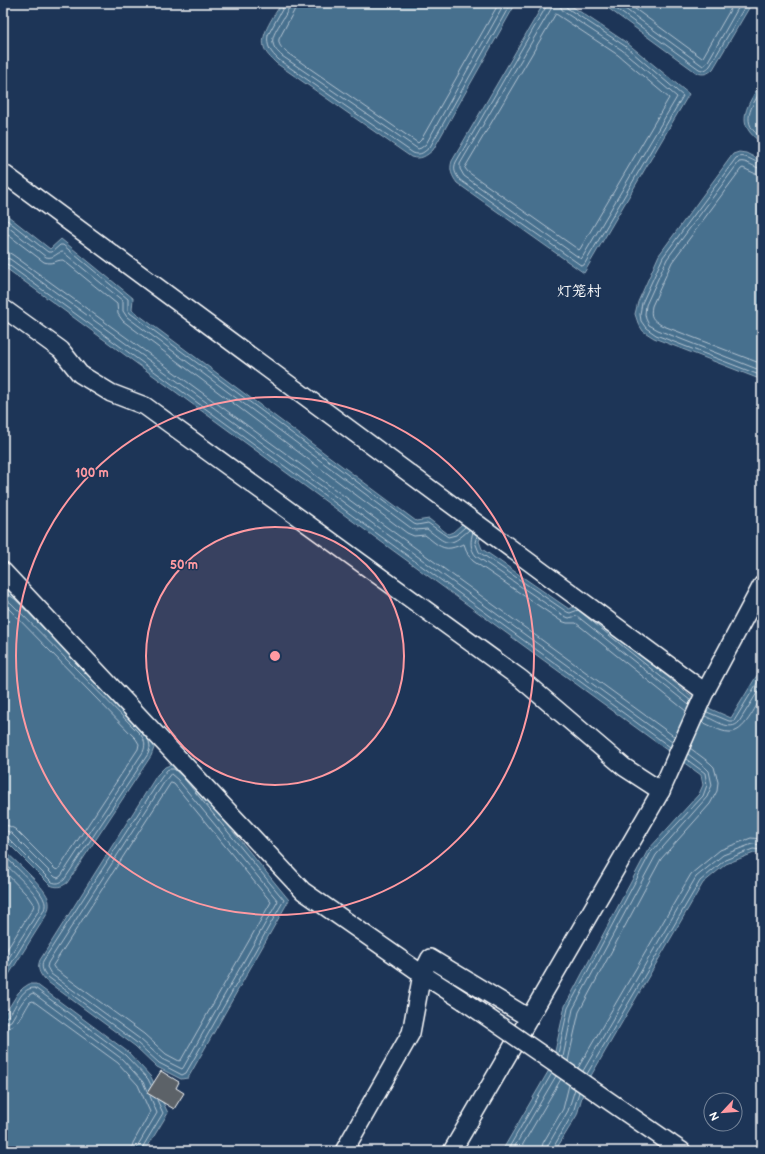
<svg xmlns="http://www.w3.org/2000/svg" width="765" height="1154" viewBox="0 0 765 1154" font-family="'Balsamiq Sans','LXGW WenKai TC',sans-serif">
<rect width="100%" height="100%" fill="#1d3557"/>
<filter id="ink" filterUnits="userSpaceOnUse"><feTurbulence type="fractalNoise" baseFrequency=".025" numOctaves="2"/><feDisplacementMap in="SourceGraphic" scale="8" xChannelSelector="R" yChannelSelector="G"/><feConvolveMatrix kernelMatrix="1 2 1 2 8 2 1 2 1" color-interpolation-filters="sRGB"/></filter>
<g filter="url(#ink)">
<!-- water -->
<g fill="#476f8e" stroke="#91a9bb">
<path d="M282,3h234l-83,147c-7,6 -12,10 -22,7l-135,-94c-5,-5 -10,-9 -12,-16 -4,-13 11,-33 18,-44z"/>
<path d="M544,3h23l60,40 62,51 -105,179 -127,-90c-5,-7 -8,-13 -5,-22z"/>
<path d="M601,3h151l-39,66c-5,5 -9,6 -16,4z"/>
<path d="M762,81v62c-30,-20 -14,-38 0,-62z"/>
<polygon points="739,152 746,153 762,161 762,380 654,338 643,331 638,323 635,314 638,302 659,255 733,154"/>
<polygon points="3,212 50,249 61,239 133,298 132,310 416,521 429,519 448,534 453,532 470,517 484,531 479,541 482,549 569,609 578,605 704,706 731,718 762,667 762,854 754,853 726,864 703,883 585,1086 577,1115 555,1151 502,1151 552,1065 565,1006 648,850 699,794 703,785 701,775 3,266"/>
<path d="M4,589l6,2 143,148 1,9 -3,8 -84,127c-6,4 -10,5 -17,2l-47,-47v-248z"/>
<path d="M170,765l6,1 9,7 104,127 -101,178 -7,1 -24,-12 -22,-21 -90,-66c-6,-7 -8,-12 -5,-20l117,-185 8,-8z"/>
<path d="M3,849c11,11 40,36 45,49 2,6 1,10 -1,16l-44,70z"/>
<polygon points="29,984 36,984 128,1052 151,1077 168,1113 145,1151 3,1151 3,1017 18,993 23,988"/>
</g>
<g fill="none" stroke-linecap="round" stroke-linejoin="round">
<!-- shore -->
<g stroke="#b5c5d2" stroke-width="1">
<path d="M285,3l-1,3 -16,29c-2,11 3,18 11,25l134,93c8,3 11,-1 17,-6l81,-144"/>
<path d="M290,3c-1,12 -20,30 -17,40 1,6 5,9 9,13l136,93 3,-1 5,-4 79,-141"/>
<path d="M296,3l-2,8 -15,28c-1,6 3,9 7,13l132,91 3,-3 78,-137"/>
<path d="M547,3l-1,4 -90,155c-3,7 -1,12 4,18l122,86 2,-1 99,-169 -58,-50 -58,-38 -2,-5"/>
<polyline points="552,3 551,9 460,164 460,169 464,176 581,259 582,258 677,97 622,50 564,12 561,8 560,3"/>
<path d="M608,3l91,66c5,2 7,1 11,-3l37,-63"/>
<polyline points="617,3 703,66 707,63 741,3"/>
<polyline points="627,3 702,58 703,57 734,3"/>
<polygon points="556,14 618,55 669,98 580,249 579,250 468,172 465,168"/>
<path d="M762,89c-11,18 -23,34 0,49"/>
<path d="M762,164c-9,-2 -17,-11 -26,-6l-73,99 -21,46 -2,11 1,7 5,7 10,7 106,41"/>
<path d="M762,169c-8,-1 -15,-9 -23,-7l-72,97 -21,46 -1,9 1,5 3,6 9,5 104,41"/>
<path d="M762,175l-6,-1 -13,-6 -2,1 -69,93 -20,44c-2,11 0,13 9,19l101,39"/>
<polyline points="3,217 48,252 52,252 60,245 63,245 128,299 128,310 130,313 414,524 417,525 428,523 448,537 456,535 465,527"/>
<path d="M3,223l43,34c9,2 10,-5 17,-5l60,49v10l4,6 284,211 5,2 11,-1c20,15 21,20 42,1"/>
<path d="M3,231l41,31c9,3 11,-2 19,-2l54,44 1,10 5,7 284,212 7,3 11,-1c8,6 16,15 26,13 5,-1 9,-3 13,-4l4,11 5,6 88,60 6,2h9l110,88"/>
<polyline points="3,252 8,252 13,255 675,737"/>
<polyline points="3,258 10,259 672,742"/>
<polyline points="3,263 7,264 670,747"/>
<path d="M473,532c-3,9 -3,17 3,24l88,60 5,2 8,-2 112,89"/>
<polyline points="477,536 475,542 479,552 567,612 570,613 578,610 691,701"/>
<polyline points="3,593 9,595 15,599 51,636"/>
<path d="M3,598l8,5 130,132c4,6 5,10 2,17l-82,124 -3,2 -3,-1 -44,-44 -4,-2h-4"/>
<polyline points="3,605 8,608 136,739 139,744 138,749 58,870 55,869 15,829 9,826 3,825"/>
<polyline points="707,712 729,721 734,721 762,675"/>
<path d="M705,716c10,4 25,16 34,6l23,-37"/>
<path d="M702,722c8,3 18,10 27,10 15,2 26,-25 33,-36"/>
<path d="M170,769h4l8,7 102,124 -98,173 -4,2 -23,-12 -22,-20 -89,-66c-5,-5 -7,-9 -5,-16l118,-183 6,-8z"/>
<polygon points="171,774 178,780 278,901 183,1068 182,1069 162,1059 140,1039 51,974 47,967 48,963 165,781"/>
<polygon points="171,783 174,784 271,902 181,1060 179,1061 166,1054 144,1034 55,969 53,966"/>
<path d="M3,836l4,1 45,45c5,2 8,1 12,-2l84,-126 2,-6 -1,-7"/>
<path d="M3,855c10,9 37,33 41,45 2,4 1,8 -1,12l-40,65"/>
<path d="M3,862c8,8 33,30 36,39 2,4 1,6 0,9l-36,57"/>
<polyline points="3,870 27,895 34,905 33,908 3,956"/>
<path d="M3,1018c13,-1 14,-31 32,-30l90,67 23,24 3,6"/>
<path d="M3,1023h4l4,-2c6,-9 12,-25 22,-28l89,66 21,23 4,9"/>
<path d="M3,1029c14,0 20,-16 27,-27l3,-1 85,62 20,22 12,27 -17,31 -2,8"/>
<polyline points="558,1054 568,1008 651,852 703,796 707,785 705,773 686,759"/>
<polyline points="563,1057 573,1009 656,855 707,797 712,785 709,771 706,768 688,754"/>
<polyline points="568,1061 579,1012 661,859 710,804 717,791 718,782 714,767 710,763 690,748"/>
<polyline points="578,1068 691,874 720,850 751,838 762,839"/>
<polyline points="583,1071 696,877 723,855 752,844 762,845"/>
<polyline points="587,1074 700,881 725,860 753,849 762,850"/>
<polyline points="137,1151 138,1145 157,1113 150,1096"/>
<polyline points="142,1151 142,1148 163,1113 157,1100"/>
<polyline points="507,1151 552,1073"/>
<polyline points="512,1151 556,1076"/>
<polyline points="519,1151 561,1079"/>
<polyline points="541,1151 543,1143 563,1109 569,1085"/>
<polyline points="547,1151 548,1145 568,1111 575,1089"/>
<polyline points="552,1151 553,1148 573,1113 579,1092"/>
</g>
</g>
<!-- building -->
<polygon fill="#5b6267" stroke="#fff" points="161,1071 179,1082 176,1088 184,1093 174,1109 147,1093"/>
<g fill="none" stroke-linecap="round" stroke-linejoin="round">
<defs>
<g id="street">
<polyline points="3,173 705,692"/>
<polyline points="3,308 61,350 80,374 111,393 145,406 521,679 624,767 661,791"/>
<polyline points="3,571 303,891 422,974 464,1001"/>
<polyline points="670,1143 682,1151"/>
<polyline points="344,1151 411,1033 422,974 430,958 529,1018"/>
<polyline points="452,1151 661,791 705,692 762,585"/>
</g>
</defs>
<!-- street casing -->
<use href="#street" stroke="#fff" stroke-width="20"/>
<!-- street -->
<use href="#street" stroke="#1d3557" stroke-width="17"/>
<defs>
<polyline id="street-bridge" points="464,1001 670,1143"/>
</defs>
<!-- street-bridge casing -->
<use href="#street-bridge" stroke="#fff" stroke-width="20" stroke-linecap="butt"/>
<!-- street-bridge -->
<use href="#street-bridge" stroke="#1d3557" stroke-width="17"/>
</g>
</g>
<!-- distance rings -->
<circle cx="275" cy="656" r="129" fill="#ff9aa2" fill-opacity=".12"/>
<g fill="none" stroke="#ff9aa2" stroke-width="2">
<circle cx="275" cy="656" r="129"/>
<circle cx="275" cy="656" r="259"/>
</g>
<g text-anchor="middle" stroke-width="3" stroke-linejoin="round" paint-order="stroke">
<!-- quarter labels -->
<g font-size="15" fill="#fff" stroke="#1d3557">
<text x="579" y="296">灯笼村</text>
</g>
</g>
<circle cx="275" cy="656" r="6" fill="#ff9aa2" stroke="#1d3557" stroke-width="2"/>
<g font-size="12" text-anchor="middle" font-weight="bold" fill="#ff9aa2" stroke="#1d3557" stroke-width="3" stroke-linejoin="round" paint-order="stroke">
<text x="92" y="477">100 m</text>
<text x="184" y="569">50 m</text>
</g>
<!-- margin -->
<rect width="765" height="1154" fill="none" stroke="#1d3557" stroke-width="16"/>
<rect x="8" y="8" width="749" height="1138" fill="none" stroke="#fff" stroke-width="1.5" filter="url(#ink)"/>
<!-- north arrow -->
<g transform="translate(723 1112) rotate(244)"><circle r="19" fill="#1d3557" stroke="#77869a"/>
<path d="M0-3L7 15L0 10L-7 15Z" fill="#ff9aa2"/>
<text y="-6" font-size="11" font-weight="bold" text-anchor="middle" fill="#ffffff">N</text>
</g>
</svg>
